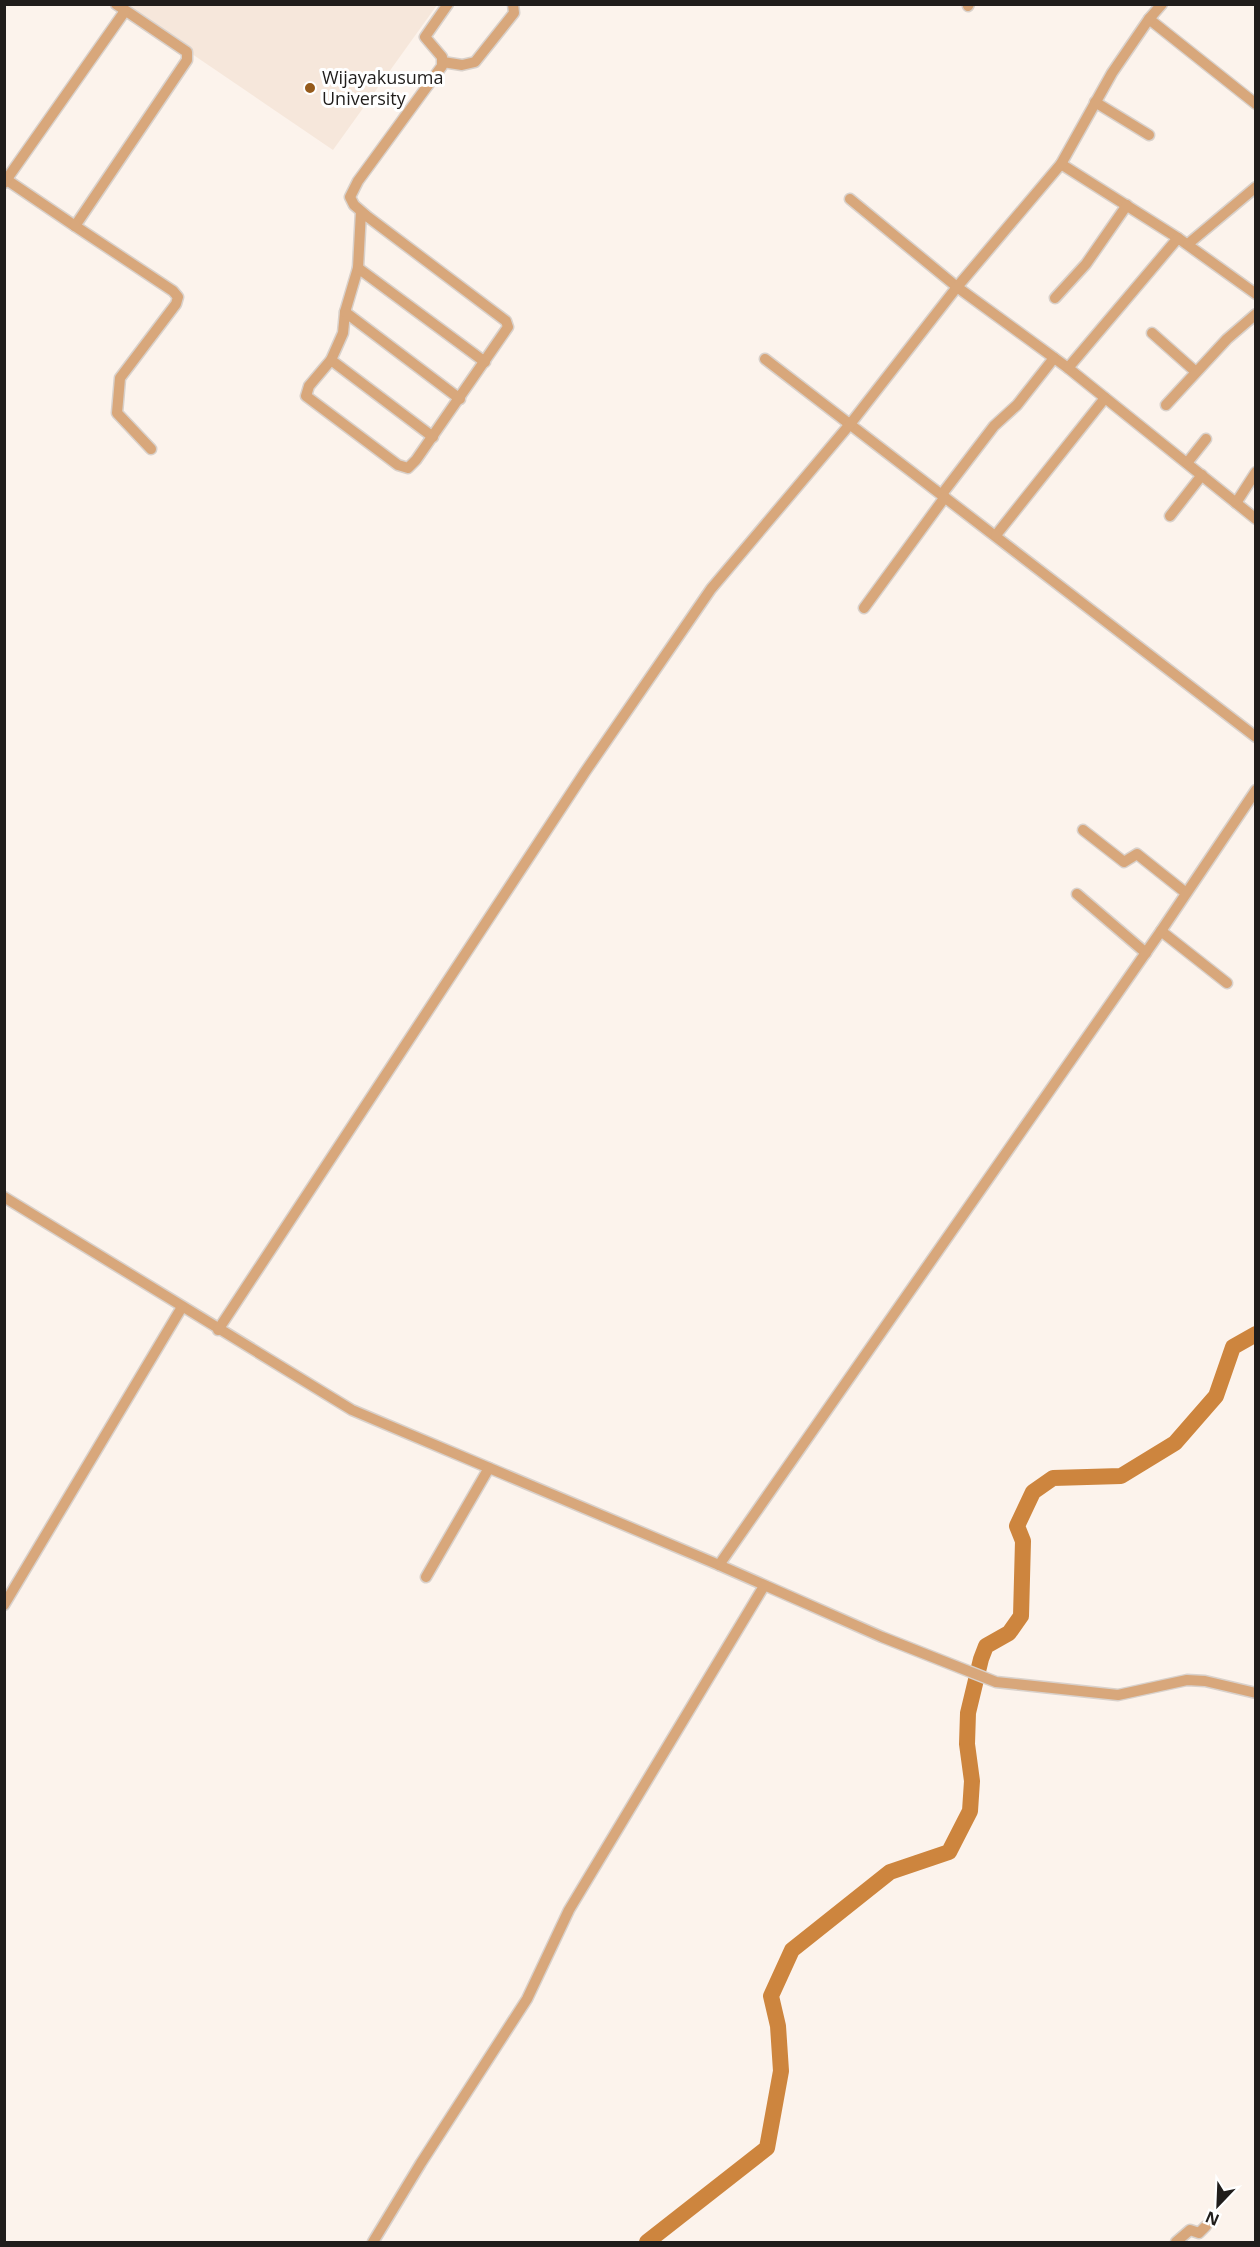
<svg xmlns="http://www.w3.org/2000/svg" width="1260" height="2247" viewBox="0 0 1260 2247" font-family="'Open Sans',sans-serif">
<rect width="100%" height="100%" fill="#fcf3ec"/>
<!-- built -->
<polygon fill="#f6e7db" points="120,5 437,5 333,150"/>
<g fill="none" stroke-linecap="round" stroke-linejoin="round">
<!-- river -->
<polyline stroke="#cd853e" stroke-width="16" points="647,2242 767,2148 781,2071 778,2026 771,1996 792,1950 890,1872 949,1852 970,1811 972,1781 967,1744 968,1713 981,1659 986,1646 1009,1633 1021,1616 1023,1541 1017,1526 1033,1492 1053,1478 1121,1476 1175,1443 1216,1396 1233,1347 1256,1334"/>
<defs>
<g id="street">
<polyline points="968,6 969,4"/>
<polyline points="1149,19 1256,104"/>
<polyline points="443,62 462,65 475,62 514,13 513,4"/>
<polyline points="1095,102 1149,135"/>
<polyline points="1061,164 1178,238 1256,294"/>
<polyline points="7,180 75,226 187,60 187,52 116,4"/>
<polyline points="4,183 125,11"/>
<polyline points="850,199 957,287 1068,368 1256,519"/>
<polyline points="361,211 358,268 345,312 343,333 331,360 309,386 306,396 398,465 408,468 416,460 508,327 506,321 368,217 354,205 350,197 358,181 442,66 442,57 425,37 448,4"/>
<polyline points="75,226 173,291 178,297 176,304 120,378 117,413 151,449"/>
<polyline points="1188,244 1256,187"/>
<polyline points="358,268 485,362"/>
<polyline points="1055,298 1086,264 1127,205"/>
<polyline points="345,312 460,399"/>
<polyline points="1152,333 1196,372"/>
<polyline points="765,359 1256,737"/>
<polyline points="331,360 433,437"/>
<polyline points="1068,368 1178,238"/>
<polyline points="1166,405 1227,339 1256,314"/>
<polyline points="1187,463 1206,439"/>
<polyline points="942,494 994,426 1017,405 1054,358"/>
<polyline points="1236,503 1256,472"/>
<polyline points="1170,516 1202,475"/>
<polyline points="996,535 1105,398"/>
<polyline points="864,608 945,497"/>
<polyline points="1083,830 1124,862 1137,854 1186,893"/>
<polyline points="1077,894 1146,953"/>
<polyline points="1161,931 1227,983"/>
<polyline points="4,1197 352,1410 719,1565 1161,931 1256,790"/>
<polyline points="218,1330 585,772 711,589 851,423 957,287 1061,164 1112,73 1149,19 1162,4"/>
<polyline points="719,1565 882,1637 996,1682 1118,1695 1187,1680 1205,1681 1256,1693"/>
<polyline points="426,1577 489,1468"/>
<polyline points="4,1605 182,1307"/>
<polyline points="373,2242 421,2163 527,1999 569,1910 764,1586"/>
<polyline points="1176,2242 1190,2230 1199,2233 1206,2226"/>
</g>
</defs>
<!-- street casing -->
<use href="#street" stroke="#d9d1cb" stroke-width="13"/>
<!-- street -->
<use href="#street" stroke="#d8a77b" stroke-width="10"/>
</g>
<!-- markers -->
<circle fill="#955a1a" stroke="#fff" stroke-width="2" cx="310" cy="88" r="6"/>
<g text-anchor="middle" stroke-width="6" stroke-linejoin="round" paint-order="stroke">
<!-- poi labels -->
<g font-size="18" fill="#201d1b" stroke="#fff" text-anchor="start">
<text x="322" y="84">Wijayakusuma<tspan x="322" dy="21">University</tspan></text>
</g>
</g>
<!-- border -->
<rect width="1260" height="2247" fill="none" stroke="#201d1b" stroke-width="12"/>
<!-- north arrow -->
<g transform="translate(1218 2205) rotate(203)" stroke="#ffffff" stroke-width="4.5" paint-order="stroke">
<path d="M0-4.5L10 22L0 15L-10 22Z" fill="#201d1b"/>
<text y="-9" font-size="16" font-weight="bold" text-anchor="middle" fill="#201d1b">N</text>
</g>
</svg>
